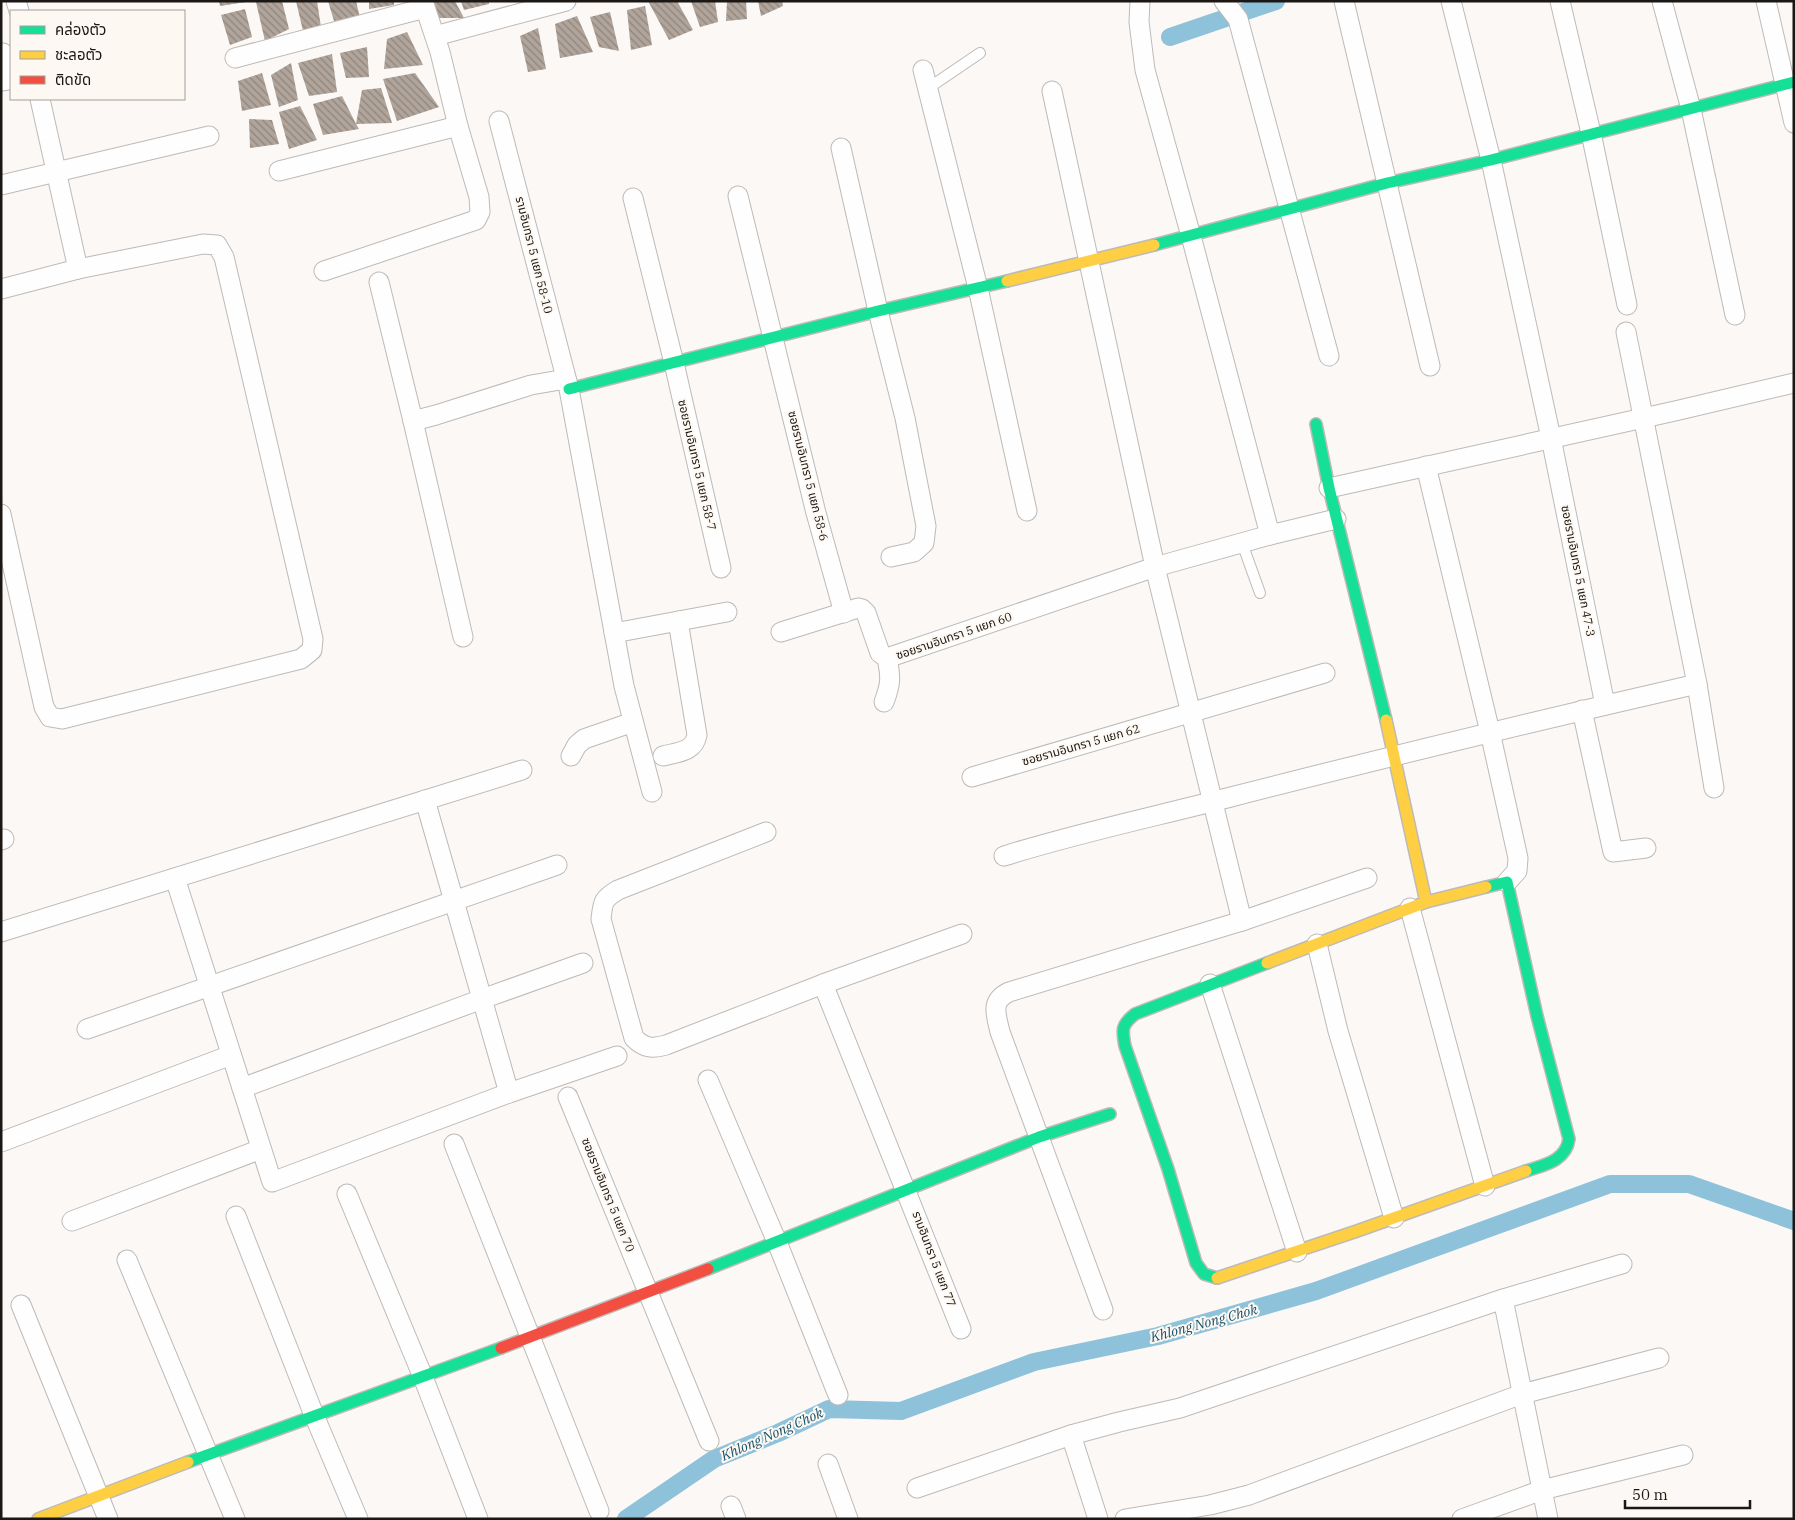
<svg xmlns="http://www.w3.org/2000/svg" width="1795" height="1520" viewBox="0 0 1795 1520" font-family="'IBM Plex Serif','Noto Sans Thai',serif">
<defs>
<pattern id="building-back-hatch" width="6" height="6" patternUnits="userSpaceOnUse" patternTransform="scale(1.25)"><rect width="6" height="6" fill="#b0a49b"/><path d="M-1 5l2 2M0 0l6 6M5-1l2 2" fill="none" stroke="#8e857d"/></pattern>
</defs>
<rect width="100%" height="100%" fill="#fbf8f5"/>
<g fill="none" stroke-linecap="round" stroke-linejoin="round">
<!-- canal -->
<g stroke="#8ec2da" stroke-width="18">
<polyline points="1170,37 1276,1"/>
<polyline points="626,1519 714,1459 778,1433 829,1409 901,1411 1034,1362 1158,1336 1316,1291 1610,1184 1689,1184 1794,1221"/>
</g>
</g>
<!-- building -->
<g fill="url(#building-back-hatch)">
<polygon points="219,1 246,1 246,2 220,6"/>
<polygon points="282,1 289,29 265,41 256,2"/>
<polygon points="296,1 317,1 321,27 303,31"/>
<polygon points="328,1 356,1 360,18 334,21"/>
<polygon points="369,1 394,1 394,5 369,9"/>
<polygon points="429,1 455,1 464,18 432,18"/>
<polygon points="461,1 489,1 489,4 464,10"/>
<polygon points="648,1 677,1 693,30 669,40"/>
<polygon points="691,1 715,1 718,22 700,27"/>
<polygon points="727,1 746,1 747,19 726,21"/>
<polygon points="758,1 782,1 783,6 761,16"/>
<polygon points="645,6 652,45 631,50 627,10"/>
<polygon points="245,9 252,37 230,45 221,15"/>
<polygon points="610,12 619,51 599,47 590,17"/>
<polygon points="577,16 593,52 560,58 555,24"/>
<polygon points="538,28 546,69 528,72 520,36"/>
<polygon points="407,32 423,65 384,69 387,39"/>
<polygon points="367,47 369,77 346,78 340,53"/>
<polygon points="332,54 337,92 309,96 298,63"/>
<polygon points="291,63 298,100 279,107 271,75"/>
<polygon points="262,73 271,105 242,111 238,81"/>
<polygon points="415,73 439,107 397,121 383,79"/>
<polygon points="381,88 392,123 356,124 359,129 323,135 313,104 342,96 356,124 362,90"/>
<polygon points="300,106 317,140 289,149 279,112"/>
<polygon points="249,119 272,120 279,144 250,148"/>
</g>
<g fill="none" stroke-linecap="round" stroke-linejoin="round">
<defs>
<g id="lane">
<polyline points="927,89 980,53"/>
<polyline points="1242,543 1260,593"/>
</g>
<g id="street">
<polyline points="16,1 19,11"/>
<polyline points="1140,1 1139,22 1145,70 1191,236 1270,535"/>
<polyline points="1224,1 1238,19 1329,356"/>
<polyline points="1344,1 1430,366"/>
<polyline points="1451,1 1491,160 1551,438 1605,705"/>
<polyline points="1560,1 1591,133 1627,305"/>
<polyline points="1662,1 1691,109 1735,315"/>
<polyline points="1766,1 1794,123"/>
<polyline points="435,36 566,1"/>
<polyline points="1,53 3,53 8,80 1,81"/>
<polyline points="235,58 425,8"/>
<polyline points="923,70 978,288 1027,511"/>
<polyline points="1052,91 1155,567 1242,921"/>
<polyline points="40,99 78,269"/>
<polyline points="499,121 569,389 624,686 652,792"/>
<polyline points="841,148 878,311 905,418 926,526 924,543 914,552 891,557"/>
<polyline points="279,171 458,126"/>
<polyline points="1,185 209,136"/>
<polyline points="738,196 816,513 844,613"/>
<polyline points="633,198 674,363 721,568"/>
<polyline points="324,271 476,220 480,212 479,197 458,126 440,52 423,1"/>
<polyline points="379,282 413,421 463,637"/>
<polyline points="1,289 78,269 203,244 217,245 224,257 313,639 312,650 301,659 62,719 50,717 44,707 1,514"/>
<polyline points="1626,332 1697,684 1714,788"/>
<polyline points="413,421 436,415 531,385 566,379"/>
<polyline points="1426,466 1490,732 1518,858 1517,871 1507,882"/>
<polyline points="1329,488 1675,411 1794,383"/>
<polyline points="781,632 858,608 862,609 866,613 880,653 887,658 1155,567 1270,535 1336,519"/>
<polyline points="614,633 727,612"/>
<path d="M884,702c7,-18 7,-25 3,-44"/>
<polyline points="1582,710 1613,852 1646,848"/>
<polyline points="571,756 577,745 584,739 633,722"/>
<path d="M663,756c15,-4 31,-4 34,-21l-19,-114"/>
<polyline points="972,777 1325,673"/>
<polyline points="425,800 509,1093"/>
<path d="M766,832l-148,58c-15,9 -15,11 -17,29l33,119c10,10 18,11 32,7l157,-61 139,-50"/>
<polyline points="1,840 4,839"/>
<path d="M1004,856c73,-23 149,-39 223,-58 156,-40 313,-78 470,-114"/>
<polyline points="175,878 272,1182 509,1093 617,1056"/>
<polyline points="1410,908 1485,1186"/>
<polyline points="1,932 522,770"/>
<polyline points="1317,944 1338,1031 1394,1218"/>
<polyline points="823,984 961,1329"/>
<polyline points="1210,984 1297,1252"/>
<polyline points="87,1029 557,865"/>
<polyline points="708,1080 777,1242 838,1395"/>
<polyline points="242,1088 482,999 583,963"/>
<polyline points="568,1097 709,1441"/>
<polyline points="1,1142 231,1055"/>
<polyline points="454,1144 599,1511"/>
<polyline points="347,1194 423,1377 478,1519"/>
<polyline points="236,1216 314,1415 358,1519"/>
<polyline points="72,1221 261,1149"/>
<polyline points="127,1260 235,1519"/>
<polyline points="1503,1299 1548,1519"/>
<polyline points="21,1305 108,1519"/>
<path d="M1103,1310l-103,-278c-4,-18 -10,-31 9,-40l233,-71 125,-43"/>
<polyline points="1071,1435 1098,1519"/>
<polyline points="828,1464 848,1519"/>
<polyline points="917,1488 1071,1435 1119,1422 1180,1408 1503,1299 1622,1264"/>
<polyline points="731,1506 736,1519"/>
<polyline points="1125,1519 1210,1505 1249,1495 1522,1394 1659,1358"/>
<polyline points="1462,1519 1542,1490 1683,1455"/>
</g>
<g id="fast">
<polyline points="1154,245 1387,183 1491,160 1794,82"/>
<polyline points="569,389 878,311 1007,281"/>
<polyline points="1316,424 1329,488 1386,720"/>
<path d="M1486,887l21,-5 30,134 32,123c-3,22 -25,26 -43,32"/>
<polyline points="708,1269 1039,1137 1110,1114"/>
<path d="M1217,1278l-13,-4 -8,-11 -28,-94 -43,-123c-3,-16 -4,-21 10,-32l132,-51"/>
<polyline points="188,1462 501,1348"/>
</g>
<g id="slow">
<polyline points="1007,281 1154,245"/>
<polyline points="1386,720 1426,902 1486,887"/>
<polyline points="1267,963 1426,902"/>
<polyline points="1217,1278 1357,1231 1526,1171"/>
<polyline points="38,1519 188,1462"/>
</g>
<polyline id="jam" points="501,1348 708,1269"/>
</defs>
<!-- lane casing -->
<use href="#lane" stroke="#bdbab7" stroke-width="12"/>
<!-- street casing -->
<use href="#street" stroke="#bdbab7" stroke-width="21"/>
<!-- fast casing -->
<use href="#fast" stroke="#bdbab7" stroke-width="14"/>
<!-- slow casing -->
<use href="#slow" stroke="#bdbab7" stroke-width="14"/>
<!-- jam casing -->
<use href="#jam" stroke="#bdbab7" stroke-width="14"/>
<!-- lane -->
<use href="#lane" stroke="#fefefe" stroke-width="10"/>
<!-- street -->
<use href="#street" stroke="#fefefe" stroke-width="19"/>
<!-- fast -->
<use href="#fast" stroke="#16e098" stroke-width="11"/>
<!-- slow -->
<use href="#slow" stroke="#ffcf43" stroke-width="11"/>
<!-- jam -->
<use href="#jam" stroke="#f24e42" stroke-width="11"/>
</g>
<g text-anchor="middle" stroke-width="4" stroke-linejoin="round" paint-order="stroke">
<!-- street labels -->
<g font-size="12" fill="#1b1714" stroke="#fef8f2">
<text transform="translate(534 255) rotate(76)" y="4">รามอินทรา 5 แยก 58-10</text>
<text transform="translate(697 465) rotate(77)" y="4">ซอยรามอินทรา 5 แยก 58-7</text>
<text transform="translate(808 476) rotate(76)" y="4">ซอยรามอินทรา 5 แยก 58-6</text>
<text transform="translate(1578 571) rotate(79)" y="4">ซอยรามอินทรา 5 แยก 47-3</text>
<text transform="translate(954 636) rotate(-19)" y="4">ซอยรามอินทรา 5 แยก 60</text>
<text transform="translate(1081 745) rotate(-16)" y="4">ซอยรามอินทรา 5 แยก 62</text>
<text transform="translate(608 1195) rotate(68)" y="4">ซอยรามอินทรา 5 แยก 70</text>
<text transform="translate(934 1259) rotate(69)" y="4">รามอินทรา 5 แยก 77</text>
</g>
<!-- water labels -->
<g font-size="14" font-style="italic" fill="#135069" stroke="#fef8f2">
<text transform="translate(1204 1323) rotate(-15)" y="5">Khlong Nong Chok</text>
<text transform="translate(772 1434) rotate(-24)" y="5">Khlong Nong Chok</text>
</g>
</g>
<!-- border -->
<rect width="1795" height="1520" fill="none" stroke="#1b1714" stroke-width="5"/>
<!-- legend -->
<rect x="10" y="10" width="175" height="90" fill="#fef8f2" stroke="#a39e99"/>
<rect x="20" y="26" width="25" height="8" fill="#16e098" stroke="#a39e99"/>
<text x="55" y="35" font-size="15" fill="#1b1714">คล่องตัว</text>
<rect x="20" y="51" width="25" height="8" fill="#ffcf43" stroke="#a39e99"/>
<text x="55" y="60" font-size="15" fill="#1b1714">ชะลอตัว</text>
<rect x="20" y="76" width="25" height="8" fill="#f24e42" stroke="#a39e99"/>
<text x="55" y="85" font-size="15" fill="#1b1714">ติดขัด</text>
<!-- scale -->
<path d="M1625 1500v8h125v-8" fill="none" stroke="#1b1714" stroke-width="2.5"/>
<text x="1632" y="1500" font-size="15" fill="#1b1714" stroke="#fef8f2" stroke-width="4" paint-order="stroke">50 m</text>
</svg>
